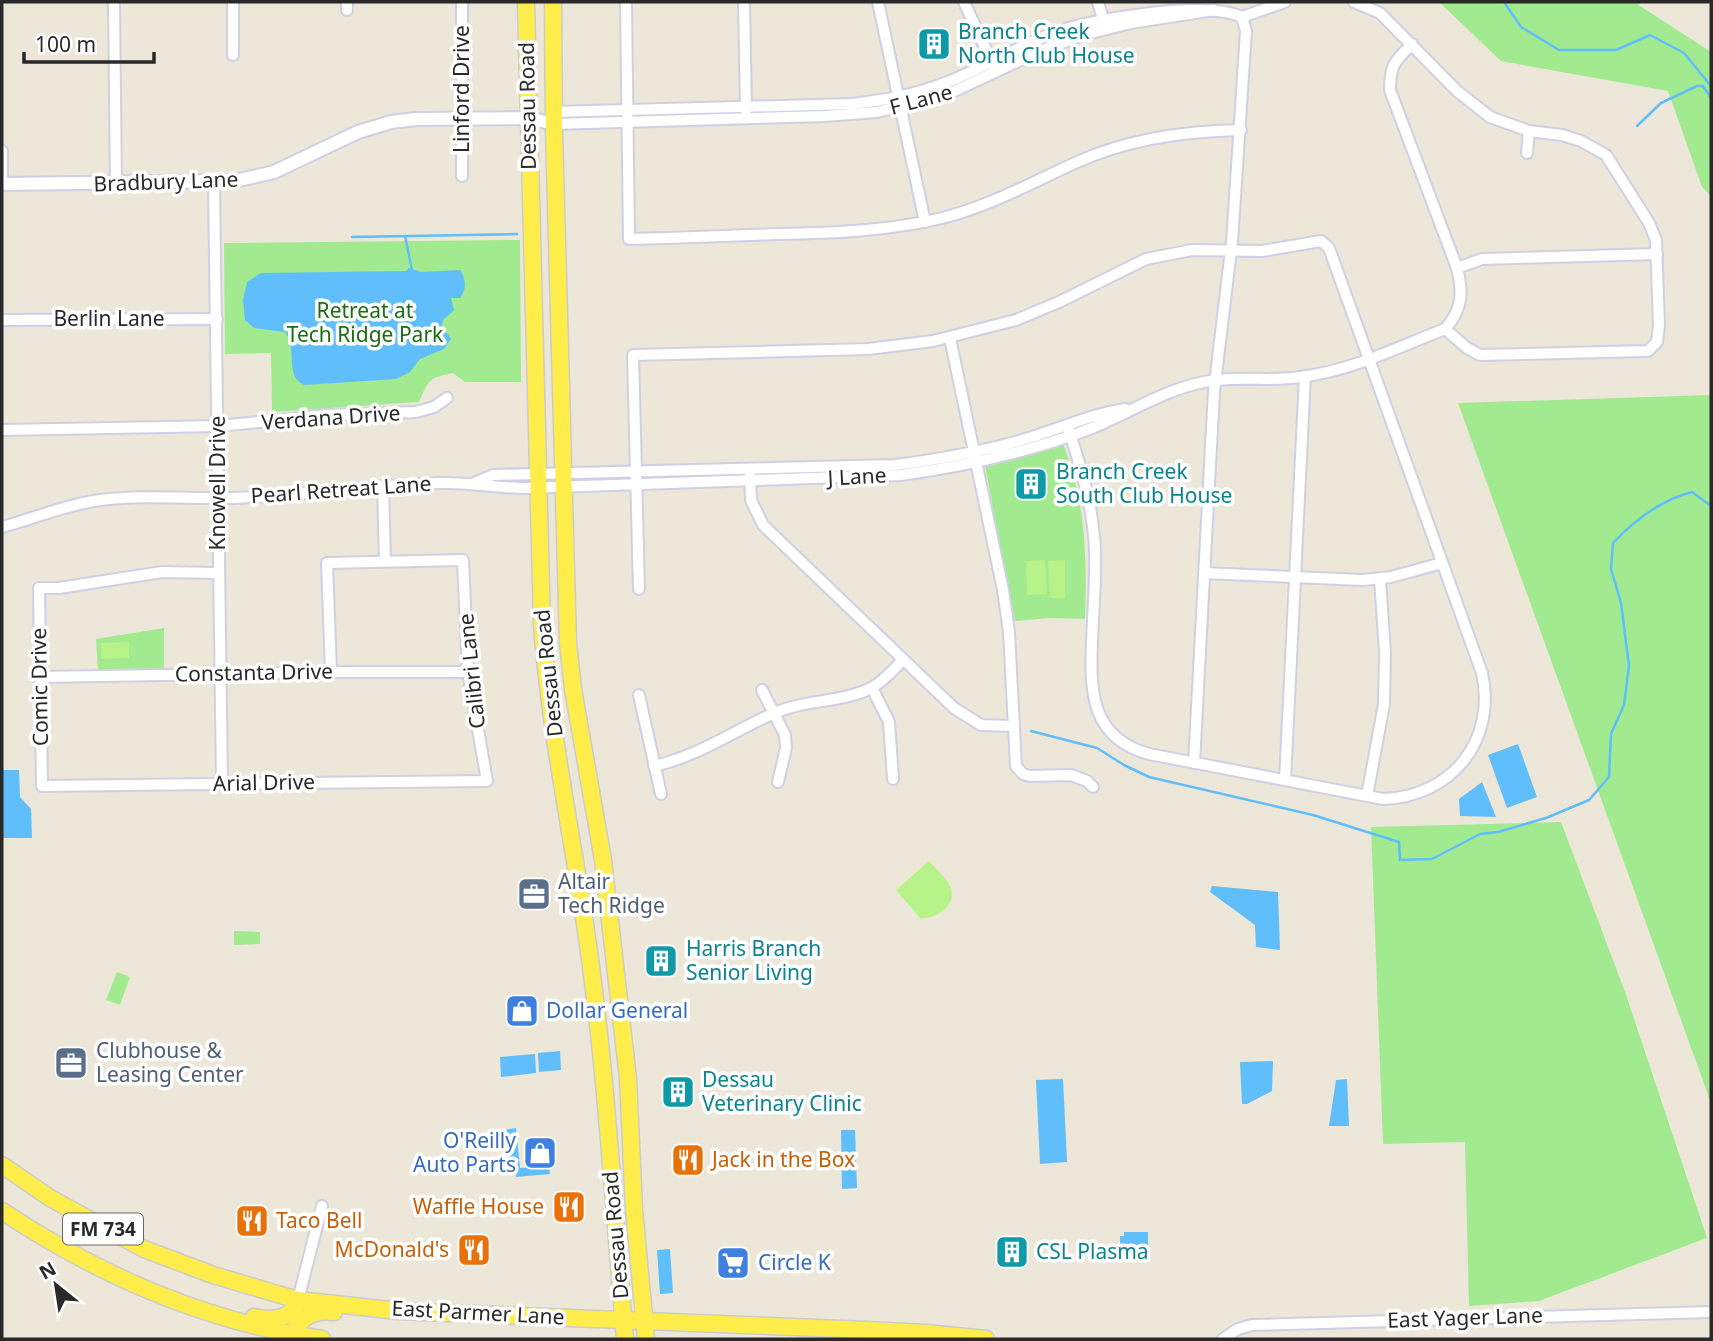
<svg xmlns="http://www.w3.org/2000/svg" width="1713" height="1341" viewBox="0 0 1713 1341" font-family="'Noto Sans',sans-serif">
<rect width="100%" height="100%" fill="#ede7d9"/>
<!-- green -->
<g fill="#a2ea8f">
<polygon points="1439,2 1634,2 1711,52 1711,196 1702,187 1668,91 1501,61"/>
<path d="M520,240l1,142h-56l-12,-9c-25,5 -24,7 -34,29l-147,10 -1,-59 -46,1 -1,-111z"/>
<polygon points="1711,395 1711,1103 1458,403"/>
<path d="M1063,444c23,59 24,112 22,175l-36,-1 -34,3 -30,-155z"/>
<polygon points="164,628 164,669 98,669 96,639"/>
<polygon points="1561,822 1625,992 1707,1238 1539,1301 1469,1306 1465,1142 1383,1144 1371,827"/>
<polygon points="234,931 260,932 260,944 234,945"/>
<polygon points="117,972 130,977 120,1005 106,1000"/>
</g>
<!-- pitch -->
<g fill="#b8f38a">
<polygon points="1045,560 1047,594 1027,595 1026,561"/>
<polygon points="1065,560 1065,598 1050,598 1048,561"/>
<polygon points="129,642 129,658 101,659 101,643"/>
<path d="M929,861c7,8 18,17 22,27 6,18 -16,32 -31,30l-24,-28z"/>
</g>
<!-- water -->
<g fill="#60befb">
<path d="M409,268l12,4 39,-2c6,9 7,19 0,28h-9l3,12 -11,10 -1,6 9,13 -7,10 -24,10 -10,13 -14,7 -92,6c-20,-9 -6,-37 -19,-53l-31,-4 -9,-8 -2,-20 4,-18 14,-9 145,-2z"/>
<polygon points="1518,744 1537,797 1507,808 1488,755"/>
<polygon points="2,770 19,770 20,797 31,809 32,838 2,838"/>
<polygon points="1482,782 1496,817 1460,816 1459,799"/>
<polygon points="1212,886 1278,892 1280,950 1256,947 1255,925 1210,892"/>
<polygon points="560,1051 561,1070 539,1072 538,1053"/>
<polygon points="535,1054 536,1073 501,1077 500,1057"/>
<polygon points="1273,1061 1272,1091 1247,1104 1242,1104 1240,1062"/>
<polygon points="1063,1079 1067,1162 1040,1164 1036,1080"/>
<polygon points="1347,1079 1349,1126 1329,1126 1336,1080"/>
<polygon points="516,1128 520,1168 549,1166 550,1174 516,1177 516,1169 511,1169 504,1130"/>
<polygon points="841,1130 855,1130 857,1188 842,1189"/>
<polygon points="1124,1232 1148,1232 1148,1246 1124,1247 1124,1244 1120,1244 1120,1236 1124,1236"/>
<polygon points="670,1249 673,1293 660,1294 657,1250"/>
</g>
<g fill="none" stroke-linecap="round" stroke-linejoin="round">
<!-- stream -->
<g stroke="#60befb" stroke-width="2.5">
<polyline points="1504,2 1521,27 1559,50 1616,50 1650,35 1684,53 1711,86"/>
<polyline points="1637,126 1661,103 1697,86 1703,86 1711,98"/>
<polyline points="405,236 412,270"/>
<polyline points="352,237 517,234"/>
<path d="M1031,731l66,17 27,17 25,12 164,38 86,27 1,18 32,-1 48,-25 18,-2 48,-14 43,-18 20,-23 2,-43 13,-29 5,-39 -8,-63 -10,-34 2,-26c22,-23 47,-43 79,-51l19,14"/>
</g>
<defs>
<g id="minor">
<polyline points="114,2 116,184"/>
<polyline points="233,2 233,55"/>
<polyline points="347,2 347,10"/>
<polyline points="462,2 462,176"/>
<path d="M626,2l3,237c49,-1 99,-3 149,-5 55,-1 110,-3 164,-16 48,-12 89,-35 133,-55 52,-24 109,-32 166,-33"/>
<polyline points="744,2 746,111"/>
<polyline points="878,2 925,222"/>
<polyline points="964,2 995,69"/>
<polyline points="1098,2 1104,23"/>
<polyline points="1354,2 1380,13 1457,91 1490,117 1529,131 1562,135 1581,141 1606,155 1649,223 1656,240 1659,325 1657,342 1648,351 1480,355 1467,348 1445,329"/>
<polyline points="1242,17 1285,2"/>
<path d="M553,112l299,-8c32,-4 63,-9 93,-21 37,-14 70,-35 106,-49 41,-16 155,-34 191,-17l4,14 -14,211 -18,149 -20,372"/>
<polyline points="554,124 825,116 877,112 946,95 1040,51 1083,35 1131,23 1214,10"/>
<polyline points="2,151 2,184"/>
<polyline points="1527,153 1529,131"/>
<polyline points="214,183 222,784"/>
<polyline points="1457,268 1482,259 1657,254"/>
<polyline points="2,320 217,319"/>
<polyline points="950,338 1003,590 1009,632 1016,766 1023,774 1030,776 1071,775 1087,781 1093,787"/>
<polyline points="2,430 219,426 327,415 416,412 434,407 447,398"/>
<polyline points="750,475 751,500 763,525 954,708 981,725 1013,726"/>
<path d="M474,483l19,-8 402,-10c46,-6 93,-14 137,-28 31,-10 61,-23 93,-28"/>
<polyline points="383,486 385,561"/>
<path d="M2,527c30,-8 61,-21 92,-26 45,-7 94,-2 139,-3 70,-3 139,-13 208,-15 29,-1 56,5 85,5l375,-13c65,-9 129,-23 191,-47 37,-15 72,-38 112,-46 31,-7 64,0 96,-5 51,-6 98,-30 145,-48 18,-20 18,-37 12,-61l-67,-178c0,-25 4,-28 22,-46"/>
<polyline points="218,573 162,572 59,588 39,588 42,786 487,781 468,672 463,560 327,563 331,672"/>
<polyline points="1204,573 1363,580 1391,577 1442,563"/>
<path d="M639,589l-6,-234 235,-6 65,-8 83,-21 43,-18 87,-43 46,-9 70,1 59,-10 8,7 153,425c15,68 -31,124 -99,126l-234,-45c-58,-16 -59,-62 -57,-112 1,-30 4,-61 3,-92 -2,-43 -14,-84 -28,-125"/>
<polyline points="40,677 343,672 468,672"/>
<polyline points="872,688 889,722 893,779"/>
<polyline points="762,690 785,735 786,748 778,782"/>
<polyline points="639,695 661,794"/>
<path d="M654,766c44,-10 78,-34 118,-52 32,-15 70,-11 99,-26 12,-6 22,-18 32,-28"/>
<polyline points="1285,780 1305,376"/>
<polyline points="1367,796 1384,704 1385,653 1380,579"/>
<polyline points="298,1300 322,1206"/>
<polyline points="1223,1339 1238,1329 1252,1325 1711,1312"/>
</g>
<polyline id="tertiary" points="2,184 235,181 274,172 358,132 391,122 416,119 528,118 554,124"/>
<g id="primary">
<path d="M526,2l16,622c8,113 33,223 48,335 17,126 24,254 35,380"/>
<polyline points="553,2 554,132 568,643 573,689 603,860 628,1078 634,1209 646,1339"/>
<polyline points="2,1165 50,1198 144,1249 213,1275 298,1300 399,1311 867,1330 926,1333 986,1339"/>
<path d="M2,1211c96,64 205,111 320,128"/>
<path d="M254,1317c17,4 39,3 44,-17"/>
<path d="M291,1335c11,-18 22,-26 43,-23"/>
</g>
</defs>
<!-- minor casing -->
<use href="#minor" stroke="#ced0e4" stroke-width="14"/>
<!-- tertiary casing -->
<use href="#tertiary" stroke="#ced0e4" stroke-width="16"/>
<!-- primary casing -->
<use href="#primary" stroke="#ccc" stroke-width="19"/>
<!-- minor -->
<use href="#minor" stroke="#fff" stroke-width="10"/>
<!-- tertiary -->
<use href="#tertiary" stroke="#fff" stroke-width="12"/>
<!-- primary -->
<use href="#primary" stroke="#ffed4c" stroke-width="16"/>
</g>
<!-- icons -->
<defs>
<symbol id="building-square" viewBox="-11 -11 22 22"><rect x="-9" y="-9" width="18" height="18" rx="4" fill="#0f9aa8" stroke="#fff"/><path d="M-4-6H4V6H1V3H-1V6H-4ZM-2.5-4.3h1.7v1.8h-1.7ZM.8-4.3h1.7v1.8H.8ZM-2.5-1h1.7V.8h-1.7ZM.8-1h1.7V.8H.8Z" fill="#fff"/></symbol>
<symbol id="office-square" viewBox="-11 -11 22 22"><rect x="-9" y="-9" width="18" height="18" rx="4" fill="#5c6f8a" stroke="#fff"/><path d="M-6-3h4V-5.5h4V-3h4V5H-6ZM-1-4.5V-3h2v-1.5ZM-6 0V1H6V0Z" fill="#fff"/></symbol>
<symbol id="shop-square" viewBox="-11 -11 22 22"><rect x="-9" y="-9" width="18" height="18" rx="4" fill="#3f7fe0" stroke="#fff"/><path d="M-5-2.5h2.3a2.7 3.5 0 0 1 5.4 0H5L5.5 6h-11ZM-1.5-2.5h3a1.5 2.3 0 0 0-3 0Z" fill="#fff"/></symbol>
<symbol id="restaurant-square" viewBox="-11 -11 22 22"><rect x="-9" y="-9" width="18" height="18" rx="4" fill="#e8710a" stroke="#fff"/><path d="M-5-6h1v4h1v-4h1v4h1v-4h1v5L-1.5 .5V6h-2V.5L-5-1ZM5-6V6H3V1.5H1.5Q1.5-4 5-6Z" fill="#fff"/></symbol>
<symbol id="supermarket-square" viewBox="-11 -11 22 22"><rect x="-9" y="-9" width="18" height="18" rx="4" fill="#3f7fe0" stroke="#fff"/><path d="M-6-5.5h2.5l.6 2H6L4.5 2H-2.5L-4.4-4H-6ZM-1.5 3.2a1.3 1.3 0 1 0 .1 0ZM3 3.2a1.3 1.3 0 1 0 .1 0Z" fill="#fff"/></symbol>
</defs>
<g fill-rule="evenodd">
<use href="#building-square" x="915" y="25" width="38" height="38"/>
<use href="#building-square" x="1012" y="465" width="38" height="38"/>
<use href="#office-square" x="515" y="875" width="38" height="38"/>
<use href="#building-square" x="642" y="942" width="38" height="38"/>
<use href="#shop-square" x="503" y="992" width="38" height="38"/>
<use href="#office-square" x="52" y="1044" width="38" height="38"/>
<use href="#building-square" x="659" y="1073" width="38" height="38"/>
<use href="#shop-square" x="521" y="1134" width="38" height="38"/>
<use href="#restaurant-square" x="669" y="1141" width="38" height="38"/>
<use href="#restaurant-square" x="550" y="1188" width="38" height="38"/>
<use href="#restaurant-square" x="233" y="1202" width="38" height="38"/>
<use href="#restaurant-square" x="455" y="1231" width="38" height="38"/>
<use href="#building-square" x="993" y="1233" width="38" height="38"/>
<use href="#supermarket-square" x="714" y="1244" width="38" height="38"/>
</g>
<g text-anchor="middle" stroke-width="7" stroke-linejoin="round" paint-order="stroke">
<!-- shield labels -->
<rect fill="#fff" stroke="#696969" stroke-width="2" x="63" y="1213.5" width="80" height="31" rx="5"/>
<g font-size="19" font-weight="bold" fill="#292929">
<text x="103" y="1236">FM 734</text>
</g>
<!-- culture labels -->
<g font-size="21" fill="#0d838f" stroke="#fff" text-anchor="start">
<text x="958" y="39">Branch Creek<tspan x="958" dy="24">North Club House</tspan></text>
<text x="1056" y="479">Branch Creek<tspan x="1056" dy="24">South Club House</tspan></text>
<text x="686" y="956">Harris Branch<tspan x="686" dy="24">Senior Living</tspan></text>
<text x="702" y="1087">Dessau<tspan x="702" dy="24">Veterinary Clinic</tspan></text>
<text x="1036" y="1259">CSL Plasma</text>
</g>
<!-- street labels -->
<g font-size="21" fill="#292929" stroke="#fff">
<text transform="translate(462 89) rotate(-90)" y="7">Linford Drive</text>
<text transform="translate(921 100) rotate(-15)" y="7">F Lane</text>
<text transform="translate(528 106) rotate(-91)" y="7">Dessau Road</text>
<text transform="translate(166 182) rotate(-2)" y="7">Bradbury Lane</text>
<text x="109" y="326">Berlin Lane</text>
<text transform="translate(331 418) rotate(-4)" y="7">Verdana Drive</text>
<text transform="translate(857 477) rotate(-3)" y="7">J Lane</text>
<text transform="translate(218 483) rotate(-90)" y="7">Knowell Drive</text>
<text transform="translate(341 490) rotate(-4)" y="7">Pearl Retreat Lane</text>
<text transform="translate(472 671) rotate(-96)" y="7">Calibri Lane</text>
<text transform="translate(254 673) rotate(-1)" y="7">Constanta Drive</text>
<text transform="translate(549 673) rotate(-96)" y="7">Dessau Road</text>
<text transform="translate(40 687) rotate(-91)" y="7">Comic Drive</text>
<text transform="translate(264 783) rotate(-1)" y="7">Arial Drive</text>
<text transform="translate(616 1235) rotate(-95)" y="7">Dessau Road</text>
<text transform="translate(478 1313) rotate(3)" y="7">East Parmer Lane</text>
<text transform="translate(1465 1318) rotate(-2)" y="7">East Yager Lane</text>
</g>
<!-- park labels -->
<g font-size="21" fill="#196d12" stroke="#fff">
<text x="365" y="318">Retreat at<tspan x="365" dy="24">Tech Ridge Park</tspan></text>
</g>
<!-- service labels -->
<g font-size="21" fill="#4e5e75" stroke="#fff" text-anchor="start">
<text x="558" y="889">Altair<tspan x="558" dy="24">Tech Ridge</tspan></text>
<text x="96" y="1058">Clubhouse &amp;<tspan x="96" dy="24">Leasing Center</tspan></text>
</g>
<!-- shop labels -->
<g font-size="21" fill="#366cbe" stroke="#fff" text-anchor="start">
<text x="546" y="1018">Dollar General</text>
<text x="516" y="1148" text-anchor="end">O'Reilly<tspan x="516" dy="24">Auto Parts</tspan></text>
<text x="758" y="1270">Circle K</text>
</g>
<!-- food labels -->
<g font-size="21" fill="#c56008" stroke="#fff" text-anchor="start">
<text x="712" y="1167">Jack in the Box</text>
<text x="544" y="1214" text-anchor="end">Waffle House</text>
<text x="276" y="1228">Taco Bell</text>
<text x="449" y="1257" text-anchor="end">McDonald's</text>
</g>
</g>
<!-- border -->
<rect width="1713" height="1341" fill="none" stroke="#292929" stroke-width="7"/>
<!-- north arrow -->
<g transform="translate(56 1285) rotate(330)" stroke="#ffffff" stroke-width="5" paint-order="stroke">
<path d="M0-5L12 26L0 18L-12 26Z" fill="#292929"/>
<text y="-10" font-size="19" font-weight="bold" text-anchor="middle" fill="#292929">N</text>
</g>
<!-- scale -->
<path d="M24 52v10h130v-10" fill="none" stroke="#292929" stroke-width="3.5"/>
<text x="35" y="52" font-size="21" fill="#292929" stroke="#ffffff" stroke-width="5" paint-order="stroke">100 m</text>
</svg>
